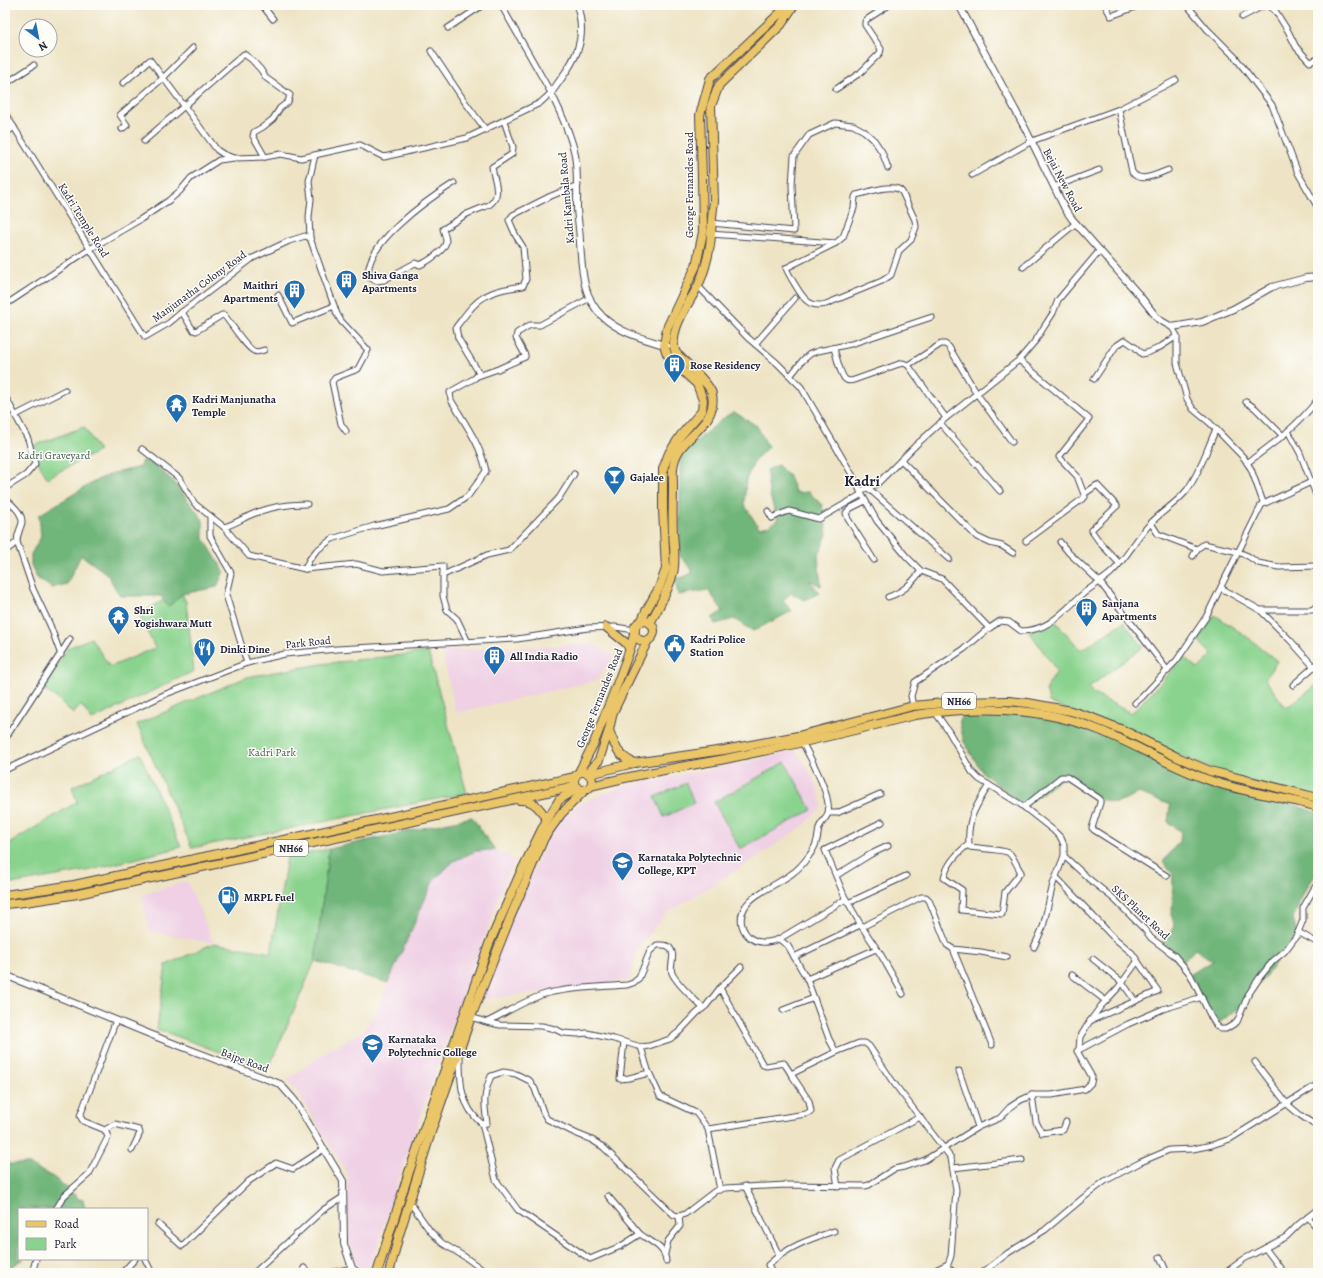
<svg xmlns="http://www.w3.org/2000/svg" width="1323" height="1278" viewBox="0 0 1323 1278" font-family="Alegreya,serif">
<rect width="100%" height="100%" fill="#fdfcf7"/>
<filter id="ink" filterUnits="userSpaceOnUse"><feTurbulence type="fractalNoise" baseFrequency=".025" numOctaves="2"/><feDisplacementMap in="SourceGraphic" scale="8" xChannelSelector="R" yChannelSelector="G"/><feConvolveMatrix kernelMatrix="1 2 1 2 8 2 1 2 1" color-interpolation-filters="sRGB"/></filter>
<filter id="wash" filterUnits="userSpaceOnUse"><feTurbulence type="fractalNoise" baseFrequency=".012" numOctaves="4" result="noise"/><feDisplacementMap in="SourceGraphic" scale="16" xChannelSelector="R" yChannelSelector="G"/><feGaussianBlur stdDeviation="0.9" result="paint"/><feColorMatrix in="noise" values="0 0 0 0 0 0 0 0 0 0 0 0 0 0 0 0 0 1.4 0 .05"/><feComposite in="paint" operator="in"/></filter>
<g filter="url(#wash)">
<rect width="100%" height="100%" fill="#eee4c5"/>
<!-- built -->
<g fill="#efd0e5">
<polygon points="590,644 614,655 597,680 456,713 442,651"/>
<polygon points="795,751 805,762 817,786 822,806 807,823 757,857 666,914 638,947 629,980 480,1000 515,909 556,823 579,804 627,785 747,762"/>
<polygon points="495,850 516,860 508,874 450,1029 394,1193 369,1273 357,1265 349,1237 347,1173 301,1098 288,1079 327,1051 361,1033 374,1016 433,881 454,861 476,851"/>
<polygon points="187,881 214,943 149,931 142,895"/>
</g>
<!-- green -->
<g fill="#8ad38e" stroke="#567a64">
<polygon points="84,427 99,451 47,478 30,447"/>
<polygon points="182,594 186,602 194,671 92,720 81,705 73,714 59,700 43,689 68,648 91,638 110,667 155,648 139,614 162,601"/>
<polygon points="1215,615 1250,639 1277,661 1265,679 1286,708 1318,684 1318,799 1228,776 1049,702 1046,689 1057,671 1029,631 1054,620 1081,650 1124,622 1143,647 1089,687 1092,693 1131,713 1136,709 1184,657 1198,669 1212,655 1198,640"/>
<polygon points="428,652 467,793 192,848 137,724 247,677 321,664"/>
<polygon points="140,754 181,847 91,870 5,885 5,869 11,865 5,850 5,846 77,802 72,787"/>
<polygon points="785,762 812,810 740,849 714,802"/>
<polygon points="686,783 694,803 664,817 655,797"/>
<polygon points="329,849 315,961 268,1070 157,1029 166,965 214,943 271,953 287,857"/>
</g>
<!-- forest -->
<g fill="#6fb579" stroke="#486c5a">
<path d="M734,412l23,14 11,21 -13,13 -9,20 -2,24 15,24 10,-2 9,-7c-7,-16 -11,-32 -11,-49l11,-5 10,10 8,18 13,-1 13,13 5,29 -9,23 3,29 -12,-6 11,13 -16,7 -13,-7 -8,8 9,10 -39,20 -19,-12 -19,5 -3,-6 11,-7 -15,-21 -30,5 -3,-16 9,-2 8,-4 -4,-8 -8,-9v-96l10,-14 35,-29z"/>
<polygon points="148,459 174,482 203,520 203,537 224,571 217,587 182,594 168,607 161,596 120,596 107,574 81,555 67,584 52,588 37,578 31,565 31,554 41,537 39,515 97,480 114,473 141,467 141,462"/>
<polygon points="964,714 1047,715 1126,742 1259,793 1318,813 1318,871 1304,892 1293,918 1297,935 1243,1005 1216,1025 1190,974 1213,961 1195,949 1181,964 1160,945 1175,927 1172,917 1173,874 1163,862 1180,840 1181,832 1168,822 1170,805 1139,793 1116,803 1100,799 1064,776 1024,807 982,772 964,742 959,720"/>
<polygon points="472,817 495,850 476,851 454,861 433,881 388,983 315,961 329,849"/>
<polygon points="8,1164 27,1164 34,1167 53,1177 71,1191 79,1199 83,1200 85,1209 19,1209 19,1259 24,1259 5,1270 5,1167"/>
</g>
</g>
<g filter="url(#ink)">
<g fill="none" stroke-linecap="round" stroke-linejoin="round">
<defs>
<g id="minor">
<polyline points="262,5 273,19"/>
<polyline points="1105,5 1111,16 1141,5"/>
<polyline points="1187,5 1207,29 1235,57 1272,105 1298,173 1318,208"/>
<polyline points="1269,5 1276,12 1288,31 1296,47 1310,62 1318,59"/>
<polyline points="1242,17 1265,5"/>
<polyline points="448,28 483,5"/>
<polyline points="431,51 465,102 486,130"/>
<polyline points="123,83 150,60 217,150 223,154 231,157"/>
<polyline points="5,84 34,65"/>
<polyline points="836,89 860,73 880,53 881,49 865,25 865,22 866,20 889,5"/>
<path d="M1119,109l13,63c8,12 25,2 36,-2"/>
<polyline points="5,113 145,337 169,323 182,312 253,258 289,241 305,236 310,238 337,314 341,321 368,350 358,369 335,378 332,382 341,424 346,431"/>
<polyline points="122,129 127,125 120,115 163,78 193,48"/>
<polyline points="5,134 14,127"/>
<polyline points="144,141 244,54 252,60 261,70 266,78 290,95 288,102 280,108 273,119 263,127 254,132 253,136 265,157"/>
<polyline points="972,175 1032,141 1119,109 1176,80"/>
<path d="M454,183c-24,15 -92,62 -85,94l7,4 8,-1 31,-17 5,2c7,-3 26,-15 26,-24 0,-4 -2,-8 -3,-12l24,-15 22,-9c14,-10 5,-24 3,-38l20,-13 1,-7 -9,-26"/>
<polyline points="1054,187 1099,170"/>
<polyline points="711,223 794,231 792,185 794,156 809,135 835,123 853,125 864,131 874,140 882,152 888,168"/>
<path d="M710,234l126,9 7,-6 11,-29 1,-11 1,-2c11,-2 38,-13 46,-3l13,28 1,7 -5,13 -12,11 -8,24 -9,6 -56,23c-18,5 -24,-8 -32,-21 -3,-5 -6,-10 -8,-15l50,-25"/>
<polyline points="310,238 309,217 311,199 309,181 315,155"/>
<polyline points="1023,267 1076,223"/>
<polyline points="698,286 747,337 777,363 801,387 854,478 860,491"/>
<polyline points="278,295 292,323 334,306"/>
<polyline points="5,305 90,249 141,219 168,201 180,191 191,178 219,160 234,158 265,157 281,154 301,158 360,145 384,157 467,138 540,103 551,93 501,5"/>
<path d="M182,312l11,18 3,1 26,-16h2c6,7 23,34 30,36 3,2 7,0 10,-1"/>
<polyline points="755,344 795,298"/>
<path d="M834,348c2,7 6,26 11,31 2,2 6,2 9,1l45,-16 4,-1 5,2 38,53"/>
<polyline points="1019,360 1089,419 1059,457 1077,476 1085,497 1026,541"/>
<polyline points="908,365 941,344 945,344 949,347 977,394 1012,442"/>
<polyline points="791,375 803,360 810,354 818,351 851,344 932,317"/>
<polyline points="478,376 498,369 525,357 525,355 516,338 517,333 530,325 540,325 590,298"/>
<path d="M1094,379l22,-33 9,-6 10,7 7,7c13,-2 24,-11 35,-18"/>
<polyline points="5,396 28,439 35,464 26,475 5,488"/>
<polyline points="1246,402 1255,408 1283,436"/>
<polyline points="16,415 65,390"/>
<polyline points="940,423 1000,491"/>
<polyline points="1288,431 1300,453 1318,500"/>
<path d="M142,449l37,29 16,26 29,23c11,-3 19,-9 29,-13 16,-7 36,-10 54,-10"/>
<polyline points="901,460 977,537 990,543 1002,546 1013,553"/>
<path d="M1247,463c26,-19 52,-38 71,-64"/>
<polyline points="867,487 949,559"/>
<polyline points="1084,494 1097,485 1117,506 1091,530 1101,544 1119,563"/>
<path d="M5,498c7,7 21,17 16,28 -2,6 -4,9 -4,16l-9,7h-3"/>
<polyline points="865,501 851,508 846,513 848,519 874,560"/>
<polyline points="1261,505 1318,479"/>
<polyline points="768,511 772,518 778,515 789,511 819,519 862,494"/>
<polyline points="210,516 210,536 231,573 226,595 247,663"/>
<polyline points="1151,523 1158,534 1197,549"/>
<polyline points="224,527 249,556 305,569 356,564 383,571 443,566 443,596 447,610 457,619 468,642"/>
<polyline points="17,542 33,589 50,625 61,655"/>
<polyline points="1060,542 1069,553 1099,581 1168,671"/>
<polyline points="1193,556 1197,549 1204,544 1238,552 1248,556 1258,563 1279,567 1318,566"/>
<path d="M305,569l4,-9 7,-9 16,-12 42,-13 75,-17 19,-13 18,-25c-5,-26 -22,-49 -35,-71l-1,-8 25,-14 4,-5 -21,-35 -2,-11c8,-10 16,-23 28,-30 11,-7 26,-9 39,-11l3,-7 -3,-32 -7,-11 -7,-16 4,-5 38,-19 27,-11"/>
<polyline points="443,575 487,555 509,550 559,498 574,474"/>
<polyline points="1221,588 1260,610 1290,640 1314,667"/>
<path d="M888,597c15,-5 23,-13 33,-26"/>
<polyline points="1260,610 1312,610 1318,605"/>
<polyline points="989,628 942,579 921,571 906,556 877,521 860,491 877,484 916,445 946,418 1019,360 1036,340 1044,327 1053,313 1058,300 1100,250"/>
<polyline points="1293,685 1318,663"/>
<polyline points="1135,703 1142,697 1177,660 1206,617 1263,502 1251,469 1244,458 1210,423 1193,409 1187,399 1177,363 1177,336 1172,327"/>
<path d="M913,706l-2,-10 4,-14 49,-33 20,-17 16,-11 9,1 12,9c29,0 43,-21 63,-38 9,-7 19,-13 27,-20 16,-15 25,-35 40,-50 11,-12 26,-20 36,-33 13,-18 20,-41 29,-61"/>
<polyline points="935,712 949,732 972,772 979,779 1020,804 1053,830 1061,838 1064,845 1064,856 1089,879 1114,899 1145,930 1151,938 1175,956 1190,974 1211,1017 1216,1025 1221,1029 1226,1029 1237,1022 1248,995 1260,977 1273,961 1285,951 1297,935 1303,920 1303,908 1315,887"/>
<polyline points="5,739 70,639"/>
<path d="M802,742c8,15 30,54 26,71 -1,5 -7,9 -9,15 -1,5 -1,10 -3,15 -2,8 -15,24 -22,29 -13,11 -41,21 -49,35 -7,11 -4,25 7,32 8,5 19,3 27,0l9,7 19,33 22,60 7,13 23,-9h6l4,3 24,36 58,76 5,32 -5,66 -3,8 -19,9"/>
<polyline points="5,770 166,694 247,663 285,654 337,649 517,639 588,628 615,627 635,630"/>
<polyline points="1024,807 1061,777 1067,777 1100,799 1100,803 1093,825 1092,828 1094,830 1167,876"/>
<polyline points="828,813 837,813 880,794"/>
<path d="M969,844c-12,9 -22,19 -25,34l18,12 -1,20 41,4 3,-22 16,-20c-4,-5 -7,-15 -12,-19 -3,-3 -32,-5 -39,-6l-1,-3c-2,-25 7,-38 20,-59"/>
<polyline points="837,875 871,854 888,846"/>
<polyline points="1056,877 1112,936 1132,953 1158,991 1090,1021"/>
<polyline points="846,900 825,850 882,822"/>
<polyline points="848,903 906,876"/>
<polyline points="862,927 921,897 926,897 929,900 947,945 953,949 981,952 1007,957"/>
<polyline points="1298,932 1318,943"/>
<polyline points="779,939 846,899 862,927 881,955 903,994"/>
<polyline points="1034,947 1043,927 1053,884 1064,856"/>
<polyline points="953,949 992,1045"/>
<polyline points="794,957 860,925"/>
<polyline points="1093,959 1122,982 1135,1001"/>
<polyline points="1072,975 1106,1001"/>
<polyline points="807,979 876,949"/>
<polyline points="720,988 741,967"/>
<polyline points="783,1010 814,998"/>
<polyline points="471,1017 483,1021 500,1025 542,1026 555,1029 563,1033 578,1034 587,1033 614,1039 641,1047 649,1046 670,1039 680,1031 697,1013 706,1006 720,988 763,1065 766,1066 784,1063 791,1074"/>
<polyline points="116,1020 80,1116 83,1121 105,1130 115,1124 139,1130 140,1133 132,1150"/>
<path d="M487,1022c19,-9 38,-22 58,-28 24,-7 57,-7 82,-9l6,-2 6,-5 11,-27 7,-6c4,0 9,-1 12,2 8,8 0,18 3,26 4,10 23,27 31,35"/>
<polyline points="624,1042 620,1079 629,1078 649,1073"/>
<polyline points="641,1047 648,1070 660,1096 696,1113 708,1129"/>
<polyline points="1079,1049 1080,1037 1090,1021 1101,1006 1118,988 1137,962"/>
<path d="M460,1056c0,27 0,49 22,68l5,-1c-3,-19 -4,-28 4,-47l12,-4 13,2 14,7 5,8 8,23 4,7 28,14 17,7 11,7 71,68 5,1 6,-2 30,-23 10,-3 61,-3 79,1 4,-1 25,-16 10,-2 21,-7 53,-33 22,-9 10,-11 11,-7 11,-5h20l33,-6 6,-6 1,-6 -15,-26 51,-27 35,-15 39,-12"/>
<polyline points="1255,1062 1287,1104 1300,1115 1318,1127"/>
<polyline points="959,1071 978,1127"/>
<polyline points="1032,1095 1036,1122 1042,1133 1063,1130 1066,1122"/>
<path d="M482,1124l14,56 22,30 72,49 31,-13 19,-12c11,8 25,13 26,27"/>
<polyline points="953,1168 1022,1160"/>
<polyline points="745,1186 779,1255"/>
<polyline points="838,1187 835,1168 839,1160 920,1117"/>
<polyline points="720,1190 708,1129 806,1114 811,1111 809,1101 791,1074 836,1052"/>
<polyline points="608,1196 640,1234"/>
<polyline points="409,1201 430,1231 442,1243 465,1257 487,1273"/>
<polyline points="56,1209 64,1196 89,1174 108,1137 105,1130"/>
<polyline points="1308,1217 1318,1229"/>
<polyline points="158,1224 182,1246 249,1181 276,1163 293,1169 324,1149"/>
<polyline points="1265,1248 1284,1273"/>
<polyline points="665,1254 668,1241 680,1226 679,1216"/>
<polyline points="1160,1257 1167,1273"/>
<polyline points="145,1259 152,1273"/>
<polyline points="946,1266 955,1273"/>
<polyline points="304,1268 309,1273"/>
<polyline points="32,1273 36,1259"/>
<polyline points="122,1273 135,1259"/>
<polyline points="254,1273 323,1210 343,1197"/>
<polyline points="331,1273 352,1268"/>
<path d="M772,1273l-4,-8c19,-18 42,-26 66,-34"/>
<polyline points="982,1273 1008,1253 1045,1230 1083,1198 1105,1181 1141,1162 1169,1150 1193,1149 1212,1145 1230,1139 1318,1084"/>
<polyline points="1225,1273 1244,1259 1286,1237 1299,1224 1318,1209"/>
</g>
<g id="tertiary">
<path d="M577,5c12,39 -4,57 -26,88 9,18 20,42 24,62 3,18 2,36 2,54 1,12 3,23 3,34 2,25 2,54 22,73 17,17 43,23 65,30"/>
<polyline points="959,5 1026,130 1065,209 1072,219 1140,296 1158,319 1172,327 1202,322 1233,309 1272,287 1306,278 1318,277"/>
<polyline points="5,975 162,1039 280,1084 295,1101 343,1181 344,1244 352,1268 358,1273"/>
</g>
<g id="primary">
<circle cx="644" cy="631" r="10"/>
<polyline points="641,622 646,611 659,588 666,569 663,510 663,469 669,453 681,435 702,411 703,400 697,384 672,361 667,354 664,345 667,328 696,266 703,232 702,176 700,115 710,79 780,13 785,5"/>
<path d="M650,623c8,-14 19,-34 23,-50 3,-12 1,-27 0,-40 -1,-16 0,-32 0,-48 0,-7 -1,-15 1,-22 5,-27 44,-36 38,-69 -1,-9 -28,-33 -36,-41 -10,-21 14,-50 23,-69 5,-12 9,-26 11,-39 2,-14 1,-28 4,-43l-3,-96 8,-21 62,-60 13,-20"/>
<polyline points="606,627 626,643 630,649"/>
<polyline points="579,772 594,743 619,679 630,649 635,631"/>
<polyline points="588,773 599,760 609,730 613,712 648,640"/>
<polyline points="377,1273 409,1172 489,944 519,876 544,825 559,800 578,788"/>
<polyline points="389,1273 399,1235 432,1129 471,1017 510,918 544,838 561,814 586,789"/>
</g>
<g id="trunk">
<path d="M609,730c6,16 8,25 25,33"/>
<circle cx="583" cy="781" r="9"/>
<polyline points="590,774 634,763 724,750 798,736 913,706 954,702 1009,701 1028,703 1071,711 1090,717 1125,731 1177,757 1210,771 1318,798"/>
<path d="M591,786c45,-12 89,-19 134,-27 64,-13 127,-28 190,-44 61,-9 126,-9 184,15 38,15 72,37 110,50 35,13 73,16 109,27"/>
<path d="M519,800c14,-1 21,8 28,20"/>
<polyline points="5,895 74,885 575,777"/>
<polyline points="5,904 25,902 78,894 575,786"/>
</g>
</defs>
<!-- minor casing -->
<use href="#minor" stroke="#413f50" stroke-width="7"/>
<!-- tertiary casing -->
<use href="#tertiary" stroke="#413f50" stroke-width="8"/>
<!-- primary casing -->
<use href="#primary" stroke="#413f50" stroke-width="10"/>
<!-- trunk casing -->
<use href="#trunk" stroke="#413f50" stroke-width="10"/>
<!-- minor -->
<use href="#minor" stroke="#fff" stroke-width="5"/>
<!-- tertiary -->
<use href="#tertiary" stroke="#fff" stroke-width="6"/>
<!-- primary -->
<use href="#primary" stroke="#ebc669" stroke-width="8"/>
<!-- trunk -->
<use href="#trunk" stroke="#ebc669" stroke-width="8"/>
</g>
</g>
<!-- icons -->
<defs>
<symbol id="building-pin" viewBox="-11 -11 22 30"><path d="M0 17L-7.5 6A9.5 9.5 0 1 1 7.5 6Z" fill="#1f6fb2" stroke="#fdfcf7"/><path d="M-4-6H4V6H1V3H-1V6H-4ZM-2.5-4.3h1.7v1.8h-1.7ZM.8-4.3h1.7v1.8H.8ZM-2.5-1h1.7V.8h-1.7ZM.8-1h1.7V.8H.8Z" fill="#fff"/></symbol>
<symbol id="temple-pin" viewBox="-11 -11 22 30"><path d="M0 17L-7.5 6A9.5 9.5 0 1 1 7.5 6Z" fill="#1f6fb2" stroke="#fdfcf7"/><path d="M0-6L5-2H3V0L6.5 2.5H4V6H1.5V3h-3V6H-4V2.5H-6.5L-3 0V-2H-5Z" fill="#fff"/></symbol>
<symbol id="bar-pin" viewBox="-11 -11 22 30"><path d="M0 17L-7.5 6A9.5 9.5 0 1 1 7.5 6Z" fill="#1f6fb2" stroke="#fdfcf7"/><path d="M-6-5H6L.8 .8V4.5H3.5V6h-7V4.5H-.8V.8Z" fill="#fff"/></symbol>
<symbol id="civic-pin" viewBox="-11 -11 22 30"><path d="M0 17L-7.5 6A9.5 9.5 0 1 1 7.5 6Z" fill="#1f6fb2" stroke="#fdfcf7"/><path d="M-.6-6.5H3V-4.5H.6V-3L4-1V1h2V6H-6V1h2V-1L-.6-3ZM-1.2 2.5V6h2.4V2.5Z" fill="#fff"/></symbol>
<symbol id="restaurant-pin" viewBox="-11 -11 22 30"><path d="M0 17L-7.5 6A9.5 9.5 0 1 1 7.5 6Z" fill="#1f6fb2" stroke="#fdfcf7"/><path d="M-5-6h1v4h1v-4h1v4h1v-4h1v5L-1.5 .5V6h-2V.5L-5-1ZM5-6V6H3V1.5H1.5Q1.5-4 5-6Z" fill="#fff"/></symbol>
<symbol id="university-pin" viewBox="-11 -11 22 30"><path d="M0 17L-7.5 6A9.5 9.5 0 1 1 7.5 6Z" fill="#1f6fb2" stroke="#fdfcf7"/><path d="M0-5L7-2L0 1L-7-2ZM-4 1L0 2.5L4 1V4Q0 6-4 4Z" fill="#fff"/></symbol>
<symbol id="fuel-pin" viewBox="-11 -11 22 30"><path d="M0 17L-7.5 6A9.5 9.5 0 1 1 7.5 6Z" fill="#1f6fb2" stroke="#fdfcf7"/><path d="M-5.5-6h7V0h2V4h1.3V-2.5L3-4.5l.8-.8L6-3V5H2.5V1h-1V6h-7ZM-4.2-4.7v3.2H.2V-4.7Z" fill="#fff"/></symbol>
</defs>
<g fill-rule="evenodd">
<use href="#building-pin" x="334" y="268" width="25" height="34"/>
<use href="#building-pin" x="282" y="278" width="25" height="34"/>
<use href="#building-pin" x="662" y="352" width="25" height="34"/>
<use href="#temple-pin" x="164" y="392" width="25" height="34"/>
<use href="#bar-pin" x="602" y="464" width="25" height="34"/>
<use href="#building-pin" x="1074" y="596" width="25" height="34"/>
<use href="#temple-pin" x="106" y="604" width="25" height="34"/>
<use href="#civic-pin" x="662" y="632" width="25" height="34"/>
<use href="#restaurant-pin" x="192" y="636" width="25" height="34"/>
<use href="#building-pin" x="482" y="644" width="25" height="34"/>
<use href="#university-pin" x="610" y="850" width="25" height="34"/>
<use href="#fuel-pin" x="216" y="884" width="25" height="34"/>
<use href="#university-pin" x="360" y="1032" width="25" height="34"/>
</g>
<g text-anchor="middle" stroke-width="3" stroke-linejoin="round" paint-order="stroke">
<!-- shield labels -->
<g fill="#fdfcf7" stroke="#646373" stroke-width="1">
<rect x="942" y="693" width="34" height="16" rx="3"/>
<rect x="274" y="840" width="34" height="16" rx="3"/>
</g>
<g font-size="10" font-weight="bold" fill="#22223b">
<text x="959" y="705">NH66</text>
<text x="291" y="852">NH66</text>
</g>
<!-- street labels -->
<g font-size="11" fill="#22223b" stroke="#fdfcf7">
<text transform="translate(1063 180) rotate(62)" y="4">Bejai New Road</text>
<text transform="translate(689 185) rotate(-90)" y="4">George Fernandes Road</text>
<text transform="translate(566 198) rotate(-95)" y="4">Kadri Kambala Road</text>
<text transform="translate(84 220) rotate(58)" y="4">Kadri Temple Road</text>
<text transform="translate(199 286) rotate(-36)" y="4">Manjunatha Colony Road</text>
<text transform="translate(308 642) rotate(-6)" y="4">Park Road</text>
<text transform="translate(599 698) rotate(-68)" y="4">George Fernandes Road</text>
<text transform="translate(1141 912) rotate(43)" y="4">SKS Planet Road</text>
<text transform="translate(245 1060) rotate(21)" y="4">Bajpe Road</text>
</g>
<!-- poi labels -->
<g font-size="11" font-weight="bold" fill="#22223b" stroke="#fdfcf7" text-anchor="start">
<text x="362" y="279">Shiva Ganga<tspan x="362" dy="13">Apartments</tspan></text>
<text x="278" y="289" text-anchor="end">Maithri<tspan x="278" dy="13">Apartments</tspan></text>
<text x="690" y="369">Rose Residency</text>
<text x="192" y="403">Kadri Manjunatha<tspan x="192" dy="13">Temple</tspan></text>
<text x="630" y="481">Gajalee</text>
<text x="1102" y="607">Sanjana<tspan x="1102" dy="13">Apartments</tspan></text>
<text x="134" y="614">Shri<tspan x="134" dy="13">Yogishwara Mutt</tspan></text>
<text x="690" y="643">Kadri Police<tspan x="690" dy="13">Station</tspan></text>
<text x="220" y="653">Dinki Dine</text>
<text x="510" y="660">All India Radio</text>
<text x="638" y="861">Karnataka Polytechnic<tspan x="638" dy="13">College, KPT</tspan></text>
<text x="244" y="901">MRPL Fuel</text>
<text x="388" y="1043">Karnataka<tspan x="388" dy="13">Polytechnic College</tspan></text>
</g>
<!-- park labels -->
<g font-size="11" fill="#466058" stroke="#fdfcf7">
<text x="54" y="459">Kadri Graveyard</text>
<text x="272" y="756">Kadri Park</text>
</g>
<!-- district labels -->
<g font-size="15" font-weight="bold" fill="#22223b" stroke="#fdfcf7">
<text x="862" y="486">Kadri</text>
</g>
</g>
<!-- margin -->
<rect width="1323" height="1278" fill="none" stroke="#fdfcf7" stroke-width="20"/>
<!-- legend -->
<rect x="18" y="1208" width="130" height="52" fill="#fdfcf7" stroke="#a5a5ac"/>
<rect x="26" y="1221" width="20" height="6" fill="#ebc669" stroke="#a5a5ac"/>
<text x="54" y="1228" font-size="12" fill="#22223b">Road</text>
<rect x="26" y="1238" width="20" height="12" fill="#8ad38e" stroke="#a5a5ac"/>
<text x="54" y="1248" font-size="12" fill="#22223b">Park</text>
<!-- north arrow -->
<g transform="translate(38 38) rotate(148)"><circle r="19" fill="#fdfcf7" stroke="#a5a5ac"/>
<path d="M0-3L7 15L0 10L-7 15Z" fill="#1f6fb2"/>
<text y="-6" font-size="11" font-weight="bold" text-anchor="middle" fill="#22223b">N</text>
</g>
</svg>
